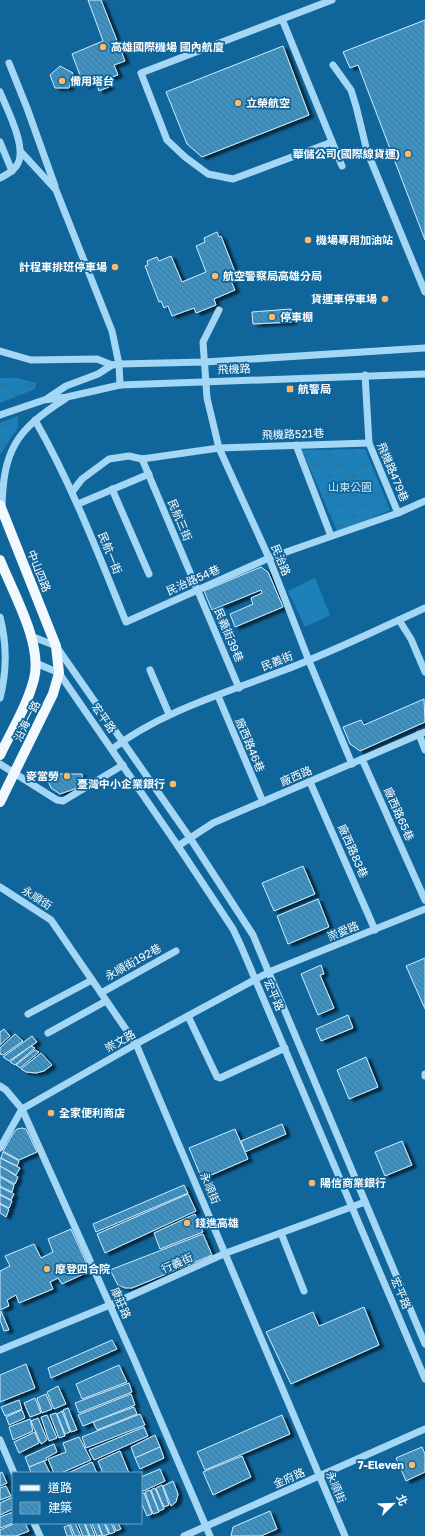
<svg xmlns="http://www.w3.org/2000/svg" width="425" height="1536" viewBox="0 0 425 1536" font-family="'Golos Text','Noto Sans TC',sans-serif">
<defs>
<pattern id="grass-tufts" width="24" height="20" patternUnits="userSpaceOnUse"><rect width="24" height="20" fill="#1e80b9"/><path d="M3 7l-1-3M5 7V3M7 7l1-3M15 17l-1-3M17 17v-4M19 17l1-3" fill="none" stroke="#336988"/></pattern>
<pattern id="building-back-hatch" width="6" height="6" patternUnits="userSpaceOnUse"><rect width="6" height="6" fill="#3d92c5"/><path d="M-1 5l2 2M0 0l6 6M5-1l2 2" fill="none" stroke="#427a9b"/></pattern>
<filter id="shadow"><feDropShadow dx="4.5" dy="2.5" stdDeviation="1" flood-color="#0009"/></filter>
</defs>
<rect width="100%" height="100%" fill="#10669b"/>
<!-- grass -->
<g fill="url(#grass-tufts)">
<polygon points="0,378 17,378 36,383 35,389 0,403"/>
<polygon points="18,416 18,427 0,455 0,423"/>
<polygon points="365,449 390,510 338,533 302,450"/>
</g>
<!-- pitch -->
<polygon fill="#1e80b9" points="315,578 330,615 305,627 288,591"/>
<!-- building -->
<g fill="url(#building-back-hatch)" stroke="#ccecfe" filter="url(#shadow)">
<polygon points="88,0 101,0 125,61 114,65 118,75 106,79 109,87 99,91 96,82 84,86 72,54 103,41"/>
<polygon points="425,20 425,240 358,65 350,68 343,52"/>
<polygon points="283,46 309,115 202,157 187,144 166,92"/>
<polygon points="60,66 73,73 69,88 55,88 50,75"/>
<polygon points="217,232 219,237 221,236 235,272 233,273 235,279 231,281 235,290 214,299 216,305 196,313 194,308 172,316 168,306 164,308 161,301 159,302 145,266 148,265 147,261 157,257 159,261 171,256 182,282 206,272 196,246 205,242 204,238"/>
<polygon points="291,309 292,322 253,324 252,312"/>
<polygon points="261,567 268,572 283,607 235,627 230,614 253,604 251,598 262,593 261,590 212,610 204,591"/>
<polygon points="424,699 425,722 360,751 350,744 343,727 361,720 364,725"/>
<polygon points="50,774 82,774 83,786 60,794 51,788 48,781"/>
<polygon points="303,866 315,894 274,911 262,883"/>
<polygon points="318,899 329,927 288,944 277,916"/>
<polygon points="425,958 425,1009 406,966"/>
<polygon points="321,965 324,974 320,975 334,1008 318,1015 301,974"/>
<polygon points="348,1015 353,1028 321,1041 316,1029"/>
<polygon points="4,1029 10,1036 0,1045 0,1032"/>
<polygon points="15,1034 23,1041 3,1055 0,1054 0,1048"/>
<polygon points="32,1036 37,1042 9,1061 3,1057"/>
<polygon points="31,1046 35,1048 15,1065 10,1062"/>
<polygon points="35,1050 39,1052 20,1068 16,1065"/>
<polygon points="41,1053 52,1065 44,1071 36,1073 26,1072 21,1069"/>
<polygon points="366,1057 378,1087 349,1099 337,1070"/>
<polygon points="282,1124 286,1134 245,1152 241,1141"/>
<polygon points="22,1128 26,1129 37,1152 19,1160 3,1151 14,1132 17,1129"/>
<polygon points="235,1129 248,1159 202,1179 189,1148"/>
<polygon points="402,1141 412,1165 385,1176 375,1152"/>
<polygon points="3,1152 19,1161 17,1166 1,1158"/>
<polygon points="0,1158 20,1168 16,1175 0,1166"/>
<polygon points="0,1166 18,1177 15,1184 0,1176"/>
<polygon points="0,1177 14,1185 12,1192 0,1186"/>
<polygon points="184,1185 188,1193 96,1232 93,1224"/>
<polygon points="0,1187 14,1194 11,1200 0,1194"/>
<polygon points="188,1194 196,1211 105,1253 97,1234"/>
<polygon points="0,1195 12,1201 9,1208 0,1203"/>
<polygon points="0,1204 9,1209 6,1217 0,1213"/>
<polygon points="195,1214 203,1232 160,1249 154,1233"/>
<polygon points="71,1229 90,1271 62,1284 58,1278 50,1282 53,1289 19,1303 16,1295 7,1300 9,1306 0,1310 0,1271 10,1266 5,1256 34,1244 41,1258 53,1252 48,1239"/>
<polygon points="203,1234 212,1255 132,1288 125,1288 118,1285 110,1270"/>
<polygon points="364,1307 379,1345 291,1384 266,1332 313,1312 319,1326"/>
<polygon points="1,1311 9,1330 4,1331 0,1320"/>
<polygon points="112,1340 117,1349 51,1378 48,1368"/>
<polygon points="26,1364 35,1388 0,1402 0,1375"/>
<polygon points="119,1365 127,1382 82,1399 76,1384"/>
<polygon points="129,1383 132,1392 79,1413 75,1403"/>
<polygon points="58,1386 66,1404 54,1409 47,1392"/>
<polygon points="46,1394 52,1409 42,1413 37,1398"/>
<polygon points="131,1394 135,1405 83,1426 78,1415"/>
<polygon points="35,1398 41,1413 30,1417 24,1403"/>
<polygon points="19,1400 22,1409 5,1416 1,1407"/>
<polygon points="134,1407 137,1414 97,1430 93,1422"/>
<polygon points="68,1408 77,1430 71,1432 63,1410"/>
<polygon points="22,1410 25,1418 9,1425 6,1417"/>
<polygon points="62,1411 70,1432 65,1434 57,1414"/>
<polygon points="56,1413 65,1436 59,1438 50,1415"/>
<polygon points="140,1414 145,1425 86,1448 82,1437"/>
<polygon points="47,1415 57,1438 49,1441 41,1417"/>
<polygon points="282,1415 290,1434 205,1470 197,1452"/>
<polygon points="38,1418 47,1440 41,1444 31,1421"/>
<polygon points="30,1419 33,1431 13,1440 9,1427"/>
<polygon points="144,1427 148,1436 94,1460 89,1450"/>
<polygon points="35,1432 39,1443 19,1453 14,1442"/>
<polygon points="155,1435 160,1447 135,1458 131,1447"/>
<polygon points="79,1437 91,1460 61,1473 54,1473 48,1459 66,1452 63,1443"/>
<polygon points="54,1444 57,1452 46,1458 47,1460 29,1467 25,1457"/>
<polygon points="160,1447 164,1458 140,1469 135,1458"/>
<polygon points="422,1447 425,1454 425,1472 406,1481 396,1458"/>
<polygon points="120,1451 129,1473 103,1473 98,1461"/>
<polygon points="242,1456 251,1477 213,1495 203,1472"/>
<polygon points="44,1461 50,1473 31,1473 29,1467"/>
<polygon points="92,1462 97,1473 68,1473"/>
<polygon points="160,1469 165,1481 141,1492 141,1477"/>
<polygon points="2,1472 7,1483 0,1486 0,1473"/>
<polygon points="173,1481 178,1494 176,1502 171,1506 163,1486"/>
<polygon points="162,1485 169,1505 164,1507 156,1488"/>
<polygon points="6,1486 11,1496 0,1500 0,1488"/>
<polygon points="155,1488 164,1509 159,1511 151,1490"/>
<polygon points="150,1490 159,1512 153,1514 145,1492"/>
<polygon points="144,1493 152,1514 147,1516 141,1502 141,1494"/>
<polygon points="13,1497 13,1509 0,1515 0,1503"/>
<polygon points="270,1511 277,1529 261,1536 231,1536 233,1527"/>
<polygon points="13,1512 13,1523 0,1528 0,1517"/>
<polygon points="16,1523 25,1523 29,1531 16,1536 0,1536 0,1530"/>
<polygon points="75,1523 81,1536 75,1536 70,1524"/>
<polygon points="78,1523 84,1523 89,1536 83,1536"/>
<polygon points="85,1523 90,1523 95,1536 90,1536"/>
<polygon points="92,1523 97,1523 102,1535 97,1536"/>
<polygon points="98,1523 104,1523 109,1534 103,1536"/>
<polygon points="105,1523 111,1523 115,1532 110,1534"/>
<polygon points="113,1523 118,1523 121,1529 116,1531"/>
<polygon points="69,1525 73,1536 67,1536 64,1527"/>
</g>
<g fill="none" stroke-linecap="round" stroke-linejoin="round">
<!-- minor -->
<g stroke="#a3d7f5" stroke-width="7">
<polyline points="282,19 342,166"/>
<polyline points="9,63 27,108 55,186"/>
<polyline points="333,65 351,90 356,106 367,151 425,292"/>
<path d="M0,92c7,17 28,57 17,73 -4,7 -11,10 -17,13"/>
<polyline points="0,142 12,171"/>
<polyline points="332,142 233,179 208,174 185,157 167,140 141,73 332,0"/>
<polyline points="22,153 56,190 112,331 119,364 120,385"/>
<polyline points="219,310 203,342 207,398 219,448 269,558 309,661 352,764"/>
<polyline points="0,351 31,360 97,359 112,365"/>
<polyline points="365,375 369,443 398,513"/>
<polyline points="48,398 66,386 98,374 112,365 119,364 205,362 425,348"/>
<polyline points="0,415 44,400 67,397 120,385 425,374"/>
<path d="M35,420c37,65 63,133 91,202l143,-64 129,-45 27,-12"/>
<polyline points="296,445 331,536"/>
<polyline points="142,459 239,688"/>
<polyline points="112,489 149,574"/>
<polyline points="72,492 82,479 109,459 129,456 142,459 219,448 369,443"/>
<polyline points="78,504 149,474"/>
<path d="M2,509c1,-59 14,-79 63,-110"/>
<path d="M0,617c7,27 7,54 0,81"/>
<polyline points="399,620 425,608"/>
<polyline points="31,636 56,646 190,838 253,935 425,1344"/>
<polyline points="36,663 59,673 178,846 233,929 241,946 425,1379"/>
<polyline points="150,670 169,714"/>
<polyline points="218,696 263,802"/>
<polyline points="419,734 425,750"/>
<path d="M112,749c49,-37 110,-55 167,-77 41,-15 80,-34 120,-52l12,19 14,33"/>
<polyline points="362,759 425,900"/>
<polyline points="0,764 57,800 63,801 123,765"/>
<polyline points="310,782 375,930"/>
<polyline points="178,846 213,823 425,732"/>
<polyline points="0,887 51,920 136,1044 345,1536"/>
<polyline points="101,993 176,951"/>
<polyline points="28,1014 92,980"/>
<polyline points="188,1016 217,1077 220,1078 285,1048"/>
<polyline points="48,1033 106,1001"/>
<polyline points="425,1074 425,1076"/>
<polyline points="0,1086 6,1090 22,1109 134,1359 210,1536"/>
<polyline points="0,1148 22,1109 136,1044 269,972 425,909"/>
<polyline points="281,1233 304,1291"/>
<polyline points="0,1350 110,1305 226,1253 365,1202"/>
<polyline points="0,1440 14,1473"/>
<polyline points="34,1523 40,1536"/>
<polyline points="184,1536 425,1429"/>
</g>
<!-- major -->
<g stroke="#f1f9ff" stroke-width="10">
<polyline points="0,505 56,646 59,673 53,694 0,802"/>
<path d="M0,560c13,33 43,84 34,119 -7,27 -22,51 -34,76"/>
</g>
</g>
<!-- markers -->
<g fill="#ffb867" stroke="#10669b" stroke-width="1.5">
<circle cx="103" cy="47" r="4"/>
<circle cx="62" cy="81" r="4"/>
<circle cx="238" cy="103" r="4"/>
<circle cx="408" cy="154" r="4"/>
<circle cx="308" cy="240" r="4"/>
<circle cx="115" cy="267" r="4"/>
<circle cx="215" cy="276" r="4"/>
<circle cx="385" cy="299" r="4"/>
<circle cx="272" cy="317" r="4"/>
<rect x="286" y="385" width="8" height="8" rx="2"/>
<circle cx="67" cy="776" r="4"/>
<circle cx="173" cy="784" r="4"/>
<circle cx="51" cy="1113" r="4"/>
<circle cx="312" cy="1183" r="4"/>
<circle cx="187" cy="1223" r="4"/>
<circle cx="47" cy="1269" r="4"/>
<circle cx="412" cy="1465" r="4"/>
</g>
<g text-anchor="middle" stroke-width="3.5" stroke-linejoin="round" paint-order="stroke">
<!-- poi labels -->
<g font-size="11" font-weight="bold" fill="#fff" stroke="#10669b" text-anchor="start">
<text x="111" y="51">高雄國際機場 國內航廈</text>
<text x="70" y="85">備用塔台</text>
<text x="246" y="107">立榮航空</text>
<text x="400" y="158" text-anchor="end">華儲公司(國際線貨運)</text>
<text x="316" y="244">機場專用加油站</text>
<text x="107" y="271" text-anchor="end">計程車排班停車場</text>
<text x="223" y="280">航空警察局高雄分局</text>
<text x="377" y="303" text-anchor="end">貨運車停車場</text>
<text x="280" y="321">停車棚</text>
<text x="298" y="393">航警局</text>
<text x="59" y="780" text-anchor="end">麥當勞</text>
<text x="165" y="788" text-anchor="end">臺灣中小企業銀行</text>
<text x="59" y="1117">全家便利商店</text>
<text x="320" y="1187">陽信商業銀行</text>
<text x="195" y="1227">錢進高雄</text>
<text x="55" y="1273">摩登四合院</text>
<text x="404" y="1469" text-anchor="end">7-Eleven</text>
</g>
<!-- street labels -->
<g font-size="11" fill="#fff" stroke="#10669b">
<text transform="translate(234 369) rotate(-2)" y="4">飛機路</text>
<text transform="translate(293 434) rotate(-2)" y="4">飛機路521巷</text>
<text transform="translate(393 472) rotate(67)" y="4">飛機路479巷</text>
<text transform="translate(180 520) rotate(67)" y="4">民航三街</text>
<text transform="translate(110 553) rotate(68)" y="4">民航一街</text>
<text transform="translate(281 560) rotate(68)" y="4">民治路</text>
<text transform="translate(39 571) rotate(68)" y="4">中山四路</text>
<text transform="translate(193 580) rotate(-24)" y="4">民治路54巷</text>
<text transform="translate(229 635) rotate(67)" y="4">民義街39巷</text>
<text transform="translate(277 661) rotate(-21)" y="4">民義街</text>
<text transform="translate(104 718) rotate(55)" y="4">宏平路</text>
<text transform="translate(27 721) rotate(-63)" y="4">沿海一路</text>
<text transform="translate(250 745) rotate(67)" y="4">廠西路46巷</text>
<text transform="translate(296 776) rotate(-23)" y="4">廠西路</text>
<text transform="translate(399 814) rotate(66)" y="4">廠西路65巷</text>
<text transform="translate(353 851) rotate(66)" y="4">廠西路83巷</text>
<text transform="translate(37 898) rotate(33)" y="4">永順街</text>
<text transform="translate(343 931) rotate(-22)" y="4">崇愛路</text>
<text transform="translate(133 962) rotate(-29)" y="4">永順街192巷</text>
<text transform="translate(274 995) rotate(66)" y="4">宏平路</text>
<text transform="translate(120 1041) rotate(-29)" y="4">崇文路</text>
<text transform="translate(210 1188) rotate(67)" y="4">永順街</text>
<text transform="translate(177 1263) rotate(-24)" y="4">行義街</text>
<text transform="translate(401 1293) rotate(67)" y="4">宏平路</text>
<text transform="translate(121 1303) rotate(66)" y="4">康莊路</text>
<text transform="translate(289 1478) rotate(-24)" y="4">金府路</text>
<text transform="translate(336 1487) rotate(67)" y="4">永順街</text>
</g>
<!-- park labels -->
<g font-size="11" fill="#ccecfe" stroke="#10669b">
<text x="350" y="491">山東公園</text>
</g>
</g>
<!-- legend -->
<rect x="12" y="1472" width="130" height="52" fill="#10669b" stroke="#70a3c3"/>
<rect x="20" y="1485" width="20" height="6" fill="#f1f9ff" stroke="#70a3c3"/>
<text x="48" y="1492" font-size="12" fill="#ffffff">道路</text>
<rect x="20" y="1502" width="20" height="12" fill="url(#building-back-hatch)" stroke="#70a3c3"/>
<text x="48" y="1512" font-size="12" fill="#ffffff">建築</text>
<!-- north arrow -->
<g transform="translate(393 1504) rotate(67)" stroke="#10669b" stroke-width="3" paint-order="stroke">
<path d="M0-3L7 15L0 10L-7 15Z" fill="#ffffff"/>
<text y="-6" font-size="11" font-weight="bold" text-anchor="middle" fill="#ffffff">北</text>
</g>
</svg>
